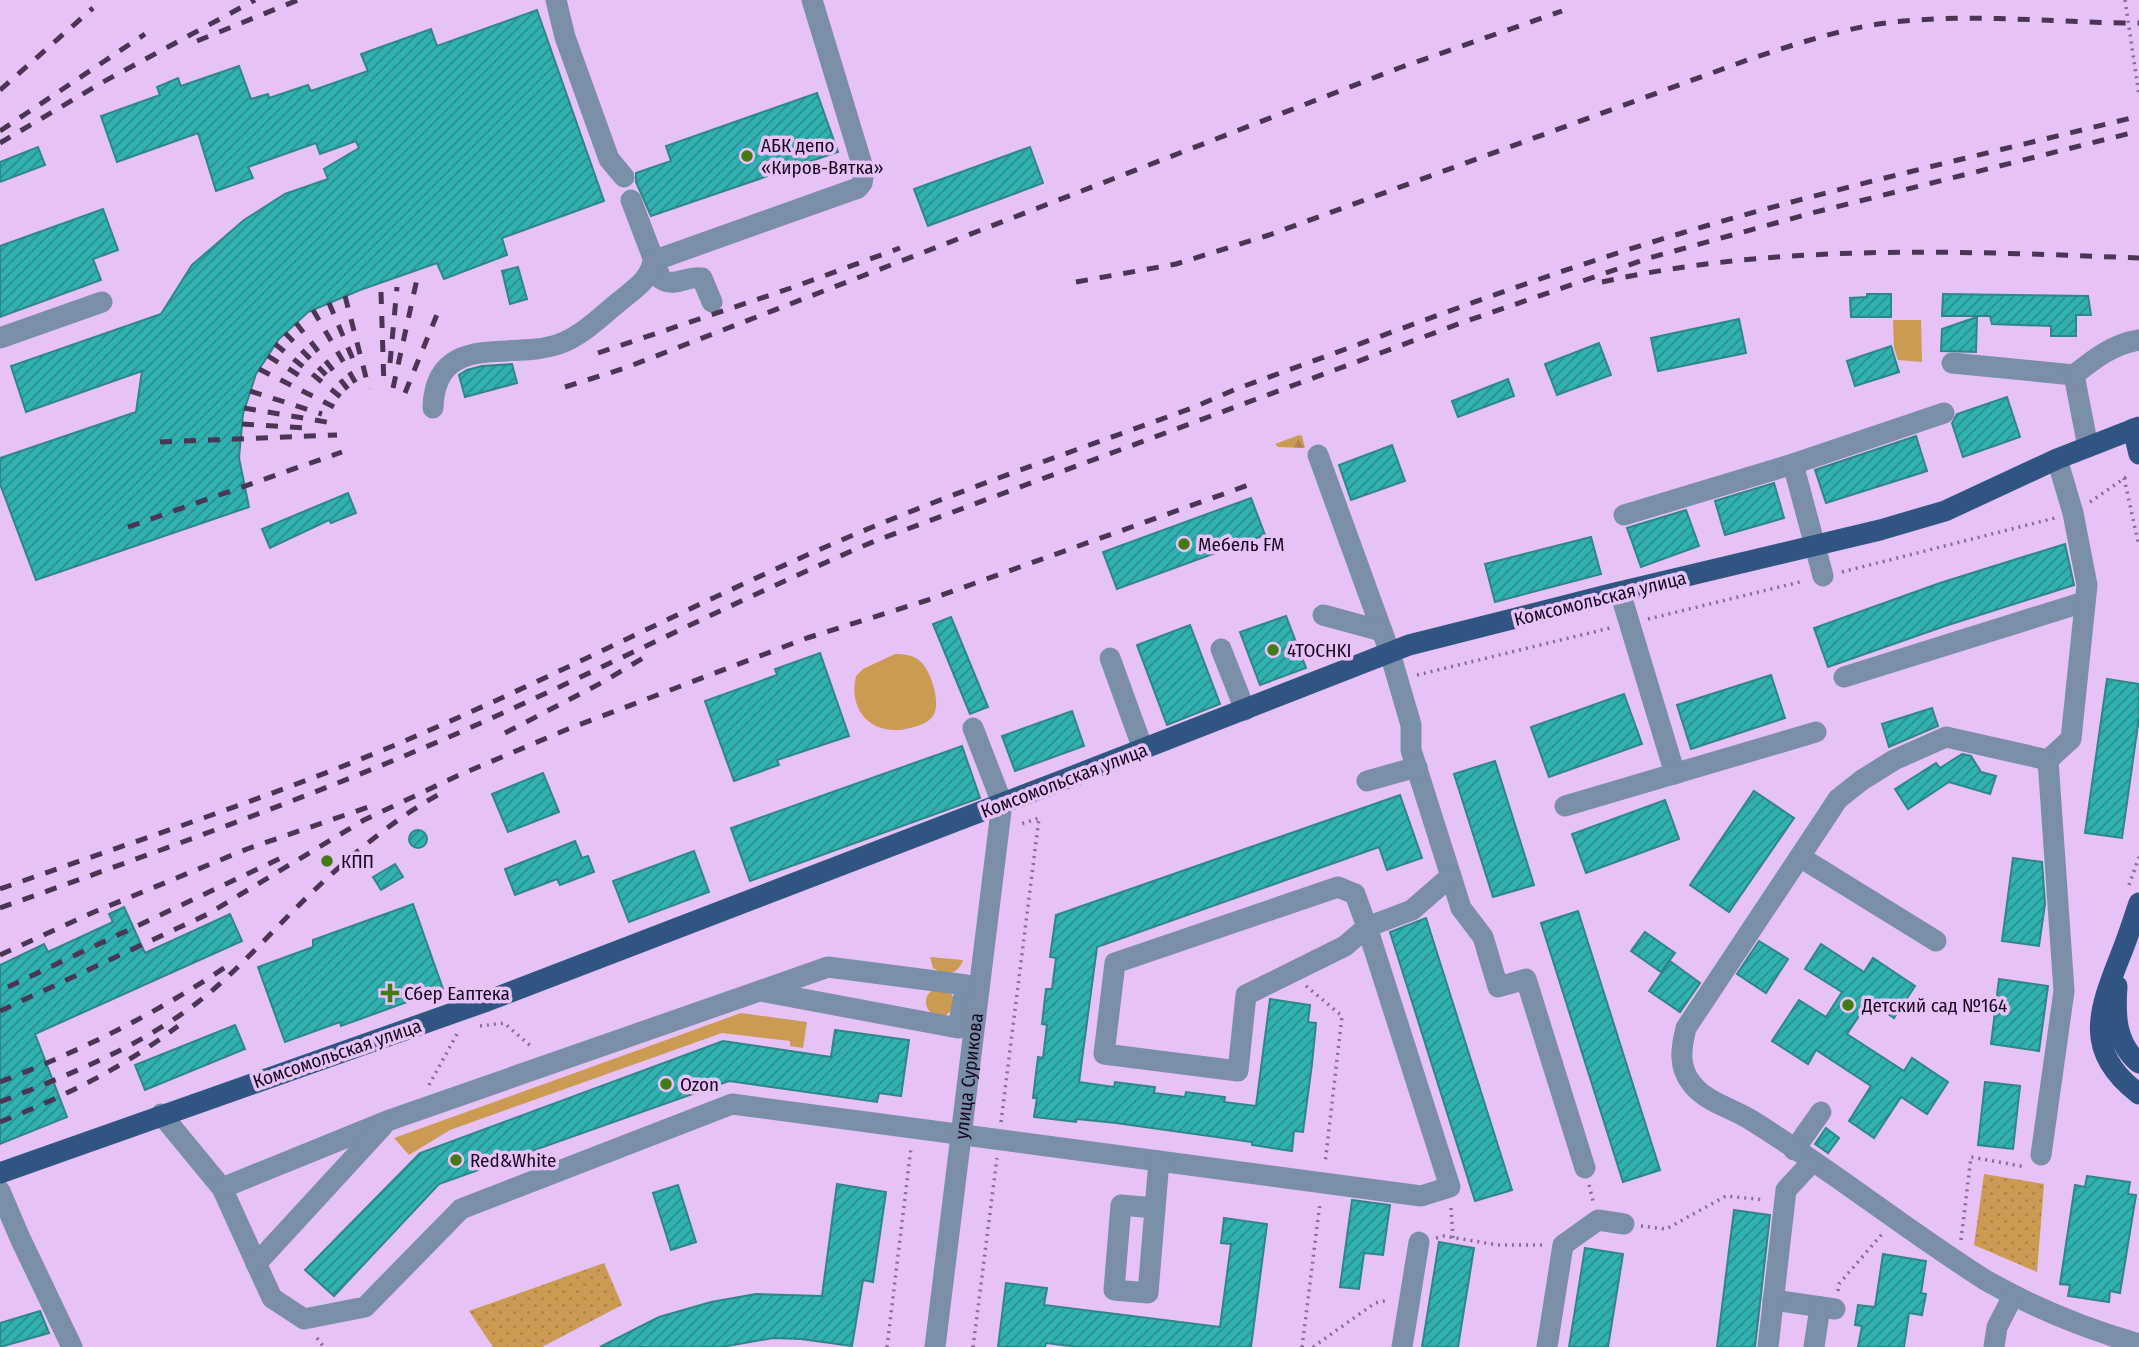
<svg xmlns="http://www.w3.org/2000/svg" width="2139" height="1347" viewBox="0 0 2139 1347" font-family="'Fira Sans Condensed',sans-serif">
<defs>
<pattern id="forest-firs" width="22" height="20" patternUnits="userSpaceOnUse" patternTransform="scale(1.75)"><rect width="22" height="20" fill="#cc9b53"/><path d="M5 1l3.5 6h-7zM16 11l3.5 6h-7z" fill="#ae8448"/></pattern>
<pattern id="park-dots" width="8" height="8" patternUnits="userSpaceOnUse" patternTransform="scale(1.75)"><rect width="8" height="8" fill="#cc9b53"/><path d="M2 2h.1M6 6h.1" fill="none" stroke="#ae8448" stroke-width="1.8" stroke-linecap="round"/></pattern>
<pattern id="building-hatch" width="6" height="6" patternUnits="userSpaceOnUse" patternTransform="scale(1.75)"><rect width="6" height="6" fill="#31b1b1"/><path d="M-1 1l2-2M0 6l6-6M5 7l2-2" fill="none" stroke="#298e8f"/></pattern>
</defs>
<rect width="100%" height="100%" fill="#e6c2f7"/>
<!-- grass -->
<g fill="#cc9b53">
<polygon points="1893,320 1921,320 1922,362 1898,360 1894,348"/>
<path d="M895,654c17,0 27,4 34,20 5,11 11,32 4,42 -4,6 -12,9 -19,11 -37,12 -67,-12 -58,-51l7,-7z"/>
<path d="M930,957l33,3c-5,15 -17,16 -30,8z"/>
<circle cx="940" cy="1002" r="14"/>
<polygon points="741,1013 807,1022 803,1048 790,1046 790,1041 722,1033 450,1130 409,1155 394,1138"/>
</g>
<!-- forest -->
<polygon fill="url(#forest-firs)" points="1299,435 1302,436 1305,448 1278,447 1275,444"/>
<!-- park -->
<g fill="url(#park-dots)">
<polygon points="1984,1174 2044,1184 2037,1272 1974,1245"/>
<polygon points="604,1263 622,1305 542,1347 493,1347 469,1311"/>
</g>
<!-- building -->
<g fill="url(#building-hatch)" stroke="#2f8686" stroke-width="2">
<polygon points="537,10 604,201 502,238 507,255 444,279 437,263 360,290 308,312 279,339 256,374 243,414 239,458 249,507 36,580 0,484 0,458 136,412 142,371 26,412 11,366 161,314 192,265 244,220 285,194 328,179 324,169 359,148 356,141 320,154 316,143 248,167 253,178 216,191 198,133 117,162 101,116 160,95 157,87 178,78 181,86 239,66 251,99 268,94 269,98 308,85 311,91 368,71 361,54 431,29 437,46"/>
<polygon points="817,93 838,152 651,216 636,182 636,173 671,161 666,146"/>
<polygon points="38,147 45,165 0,182 0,162"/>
<polygon points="1030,147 1043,183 928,226 914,189"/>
<polygon points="103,209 118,250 93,259 101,280 0,317 0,246"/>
<polygon points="518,267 527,299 510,304 502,271"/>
<polygon points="1867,294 1891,294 1891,317 1851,317 1850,298 1867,297"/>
<polygon points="1943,294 2088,296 2091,315 2076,315 2076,336 2051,336 2051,326 1992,324 1990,316 1942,316"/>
<polygon points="1977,317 1976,352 1941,351 1942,329"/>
<polygon points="1739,319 1746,353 1658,371 1651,338"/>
<polygon points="1599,343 1611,375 1557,395 1545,364"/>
<polygon points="1891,346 1899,372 1855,386 1847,361"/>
<polygon points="512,364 517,383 465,397 459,375 467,370 482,366"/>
<polygon points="1508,379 1514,396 1458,417 1452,401"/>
<polygon points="2007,397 2020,437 1963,457 1952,423 1957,414"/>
<polygon points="1916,436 1927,471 1826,503 1815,470"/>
<polygon points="1392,445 1405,481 1351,500 1339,465"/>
<polygon points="1774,483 1784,518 1725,535 1715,501"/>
<polygon points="348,493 356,513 331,523 329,520 270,548 262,529"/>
<polygon points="1251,498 1265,535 1117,589 1103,552"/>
<polygon points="1686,510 1699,546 1641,567 1627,528"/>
<polygon points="1591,537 1601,574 1495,602 1485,564"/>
<polygon points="2065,544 2074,585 1945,626 1828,667 1814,628 1940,583"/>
<polygon points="1286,616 1306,668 1260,685 1240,632"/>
<polygon points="951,617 988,707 970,714 933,624"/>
<polygon points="1190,625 1220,704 1167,725 1137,645"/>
<polygon points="820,653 849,736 777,760 779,765 734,781 705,701 777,675 775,669"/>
<polygon points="1771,675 1785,718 1691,749 1677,705"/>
<polygon points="2107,679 2139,684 2139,717 2122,838 2085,833"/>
<polygon points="1624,694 1642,744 1549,777 1531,727"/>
<polygon points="1932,708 1938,726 1889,747 1882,724"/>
<polygon points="1072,711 1084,746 1015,771 1002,736"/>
<polygon points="962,746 980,798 750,881 731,828"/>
<polygon points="1962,754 1971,756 1981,772 1996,776 1990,794 1949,782 1908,809 1895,789 1936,763 1940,768"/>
<polygon points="1495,761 1534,885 1493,897 1454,774"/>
<polygon points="543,773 559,812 508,832 492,794"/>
<polygon points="1754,791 1794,818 1729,912 1690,885"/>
<polygon points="1400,795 1422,858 1387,870 1379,847 1097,947 1079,1082 1114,1087 1115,1082 1155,1087 1154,1093 1185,1097 1186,1092 1225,1097 1224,1102 1256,1106 1270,999 1310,1005 1308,1022 1316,1023 1312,1064 1303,1132 1294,1131 1292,1151 1252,1145 1252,1142 1116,1123 1077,1119 1076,1122 1034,1117 1037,1098 1033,1098 1038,1057 1043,1058 1047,1025 1042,1024 1046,989 1052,989 1056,958 1050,957 1056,915"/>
<polygon points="1665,800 1679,839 1586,873 1572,834"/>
<circle cx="418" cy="839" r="9"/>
<polygon points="575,841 582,858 588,856 594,872 560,885 557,879 515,895 505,869"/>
<polygon points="694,851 709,892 629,922 613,881"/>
<polygon points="2013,858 2042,862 2045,904 2039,946 2002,941"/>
<polygon points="395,864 403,877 381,890 373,877"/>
<polygon points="413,904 443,989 341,1026 340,1022 285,1042 258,967 313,947 313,940"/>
<polygon points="124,907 145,953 230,914 242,941 35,1034 67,1117 0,1144 0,965 44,944 48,952 113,922 109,914"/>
<polygon points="1578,911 1660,1170 1623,1182 1541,923"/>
<polygon points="1426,918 1512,1190 1475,1201 1390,932"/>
<polygon points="1645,932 1675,953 1661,972 1631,951"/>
<polygon points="1759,941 1788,959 1766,993 1737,974"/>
<polygon points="1821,944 1864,972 1873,958 1915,986 1894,1018 1869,1001 1847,1034 1904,1071 1912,1058 1948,1082 1927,1114 1901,1097 1874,1138 1849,1121 1871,1086 1816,1050 1808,1064 1772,1041 1799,1000 1826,1017 1842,992 1805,969"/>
<polygon points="1670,961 1700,983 1680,1012 1649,991"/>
<polygon points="1999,979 2048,986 2039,1051 1991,1044"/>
<polygon points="235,1025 245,1049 145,1090 135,1065"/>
<polygon points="835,1030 909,1040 901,1096 879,1093 877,1102 729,1081 439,1184 334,1296 305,1270 420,1153 723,1041 831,1057"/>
<polygon points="1985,1082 2020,1086 2013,1149 1978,1145"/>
<polygon points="1826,1128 1839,1138 1828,1153 1815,1144"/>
<polygon points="2087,1176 2130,1182 2128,1194 2136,1195 2120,1293 2110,1291 2109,1302 2068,1296 2070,1285 2060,1284 2075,1185 2085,1187"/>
<polygon points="837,1184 886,1192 873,1282 863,1280 852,1346 801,1339 773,1338 722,1347 600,1347 659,1317 711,1302 756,1294 822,1296"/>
<polygon points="678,1185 696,1242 671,1250 653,1193"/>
<polygon points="1352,1200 1390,1205 1383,1255 1364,1253 1359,1289 1340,1287"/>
<polygon points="1734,1210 1770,1215 1755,1347 1717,1347"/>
<polygon points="1224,1218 1267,1224 1251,1347 1078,1347 1046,1343 1045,1347 998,1347 1006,1283 1047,1288 1044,1305 1220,1327 1231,1244 1221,1243"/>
<polygon points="1439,1242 1474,1248 1458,1347 1422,1347"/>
<polygon points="1585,1248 1623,1254 1608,1347 1569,1347"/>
<polygon points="1883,1254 1926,1261 1921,1293 1926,1294 1922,1315 1909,1313 1904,1347 1858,1347 1862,1326 1855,1325 1858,1305 1875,1307"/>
<polygon points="40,1311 49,1333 0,1347 0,1323"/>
</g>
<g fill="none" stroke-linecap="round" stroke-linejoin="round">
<!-- path -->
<g stroke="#876c93" stroke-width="3.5" stroke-dasharray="2 5" stroke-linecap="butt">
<polyline points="2124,478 2139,546"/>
<polyline points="2090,502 2129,475"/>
<polyline points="1842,572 2055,518"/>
<polyline points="1648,619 1804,581"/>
<polyline points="1417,675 1610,628"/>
<polyline points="2129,885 2139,857"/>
<polyline points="1306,986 1342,1016 1325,1164"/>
<polyline points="480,1026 504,1023 533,1048"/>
<polyline points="429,1085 457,1034"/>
<polyline points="1001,1122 1039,818 1018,825"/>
<polyline points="1589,1185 1593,1201"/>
<polyline points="1451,1208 1453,1238"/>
<polyline points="1641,1226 1666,1229 1726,1196 1765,1200"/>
<polyline points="1436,1238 1444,1236 1498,1245 1543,1245"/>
<polyline points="1961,1240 1971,1157 2026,1167"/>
<polyline points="1838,1291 1839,1284 1882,1234"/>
<polyline points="317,1338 324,1347"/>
<polyline points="887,1347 911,1148"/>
<polyline points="973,1347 997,1158"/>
<polyline points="1302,1347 1320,1203"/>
<polyline points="1313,1347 1375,1303 1389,1300"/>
</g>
<!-- minor -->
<g stroke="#7a8ea8" stroke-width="21">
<polyline points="556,0 565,37 609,159 624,177"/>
<path d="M631,200l30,79c14,9 27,-4 41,-1l10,24"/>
<polyline points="0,338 102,302"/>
<polyline points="1952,363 2074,375 2088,447"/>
<path d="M2074,375c20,-16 39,-31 65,-35"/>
<path d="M433,408c2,-78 79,-47 126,-64 23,-8 42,-28 61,-43 14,-12 30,-21 33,-40l205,-73 4,-5 2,-12 -52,-171"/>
<polyline points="1318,455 1390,653 1411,725 1411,750 1461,908 1483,937 1498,987 1526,979 1585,1168"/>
<polyline points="1624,515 1793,464"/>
<polyline points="1823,576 1793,464 1944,413"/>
<polyline points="1620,592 1675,774"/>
<polyline points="1323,615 1382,631"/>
<polyline points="1221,649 1245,710"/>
<polyline points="1110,658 1143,749"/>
<polyline points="1844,677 2084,602"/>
<polyline points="2048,760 2071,739 2087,585 2073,513 2057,459"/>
<polyline points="1367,781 1417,767"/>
<polyline points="1565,806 1816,732"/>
<polyline points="1800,857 1936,941"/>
<polyline points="161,1114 222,1188 272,1298 304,1319 365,1307 461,1209 732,1104 1421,1196 1450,1187 1367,927 1345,946 1246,995 1238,1071 1104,1054 1115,963 1338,887 1355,894 1367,927 1412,910 1451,876"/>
<polyline points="1794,1150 1821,1112"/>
<path d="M2041,1155l23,-164 -16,-231 -102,-23 -52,23 -32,20 -24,19 -152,229c-5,20 -8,39 6,56 14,18 40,24 59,36 81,50 155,110 236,161 48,27 99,48 152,63"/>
<polyline points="222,1188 387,1121 828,967 966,985 958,1028 760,991"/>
<polyline points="0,1191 20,1238 72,1347"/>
<polyline points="1155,1208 1121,1205 1114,1290 1148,1293 1159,1161"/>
<polyline points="256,1264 383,1126"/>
<polyline points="1773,1300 1835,1309"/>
<path id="s1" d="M935,1347l67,-544 -29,-75"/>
<polyline points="1402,1347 1419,1242"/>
<polyline points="1547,1347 1563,1245 1598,1220 1624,1224"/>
<polyline points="1768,1347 1786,1190 1812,1162"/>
<polyline points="1814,1347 1820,1307"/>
<polyline points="1994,1347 1997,1327 2013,1296"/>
</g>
<!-- major -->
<g stroke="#305582" stroke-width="21">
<polyline points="2133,429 2139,454"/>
<path d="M2139,903c-6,17 -11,34 -18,51 -22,56 -39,97 18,140"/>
<path d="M2117,986c-2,28 -2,57 22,77"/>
<polyline points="0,1173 487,1001 1063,780 1409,645 1611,594 1880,530 1945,511 2057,459 2139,427"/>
</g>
<!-- rail -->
<g stroke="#4a3654" stroke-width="5" stroke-dasharray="12 12" stroke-linecap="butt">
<polyline points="197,41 298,0"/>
<polyline points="0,90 93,8"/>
<polyline points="0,131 145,34"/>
<polyline points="0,143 103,82 255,0"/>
<path d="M1076,282l100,-18 93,-29 481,-176c46,-15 96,-32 144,-37 82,-9 163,1 245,1"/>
<path d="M1602,282c175,-39 359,-31 537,-24"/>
<polyline points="381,292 384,387"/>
<polyline points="345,296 369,389"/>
<polyline points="329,303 355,364"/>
<polyline points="313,310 361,392"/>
<polyline points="296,323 354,397"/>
<polyline points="285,333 326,375"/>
<polyline points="275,344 348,403"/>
<polyline points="598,353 791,288 900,248"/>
<polyline points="268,356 305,379"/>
<polyline points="390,363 397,287"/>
<polyline points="259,369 342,411"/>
<polyline points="565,387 625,368 1399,68 1562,11"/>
<polyline points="393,388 417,279"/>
<polyline points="250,391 322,414"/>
<polyline points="405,393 438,312"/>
<polyline points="244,408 338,424"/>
<polyline points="242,424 306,428"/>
<polyline points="160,442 337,435"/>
<polyline points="128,527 342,452"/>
<polyline points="505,733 603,682 643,658"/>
<path d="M0,889c132,-47 266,-90 395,-144 145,-61 284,-134 428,-197 121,-53 246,-95 369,-140l44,-19c148,-53 295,-111 446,-156 150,-45 304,-79 457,-117"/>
<path d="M0,908c153,-55 306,-109 456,-174 141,-62 278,-133 419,-193l586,-218 188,-65 163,-45 327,-82"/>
<polyline points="0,955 94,912 247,849 377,804"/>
<polyline points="8,987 281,858"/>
<polyline points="0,1011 208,914 364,820 457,776 568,729 807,638 928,600 1254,483"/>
<path d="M0,1082c80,-31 156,-68 227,-116"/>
<path d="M0,1102c68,-27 140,-55 198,-100 35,-27 65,-61 96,-92 44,-44 94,-88 149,-118"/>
<path d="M0,1122c63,-25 123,-54 178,-96"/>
</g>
<!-- path-bridge -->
<polyline stroke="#876c93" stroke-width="3.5" stroke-dasharray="2 5" stroke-linecap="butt" points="2125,0 2139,95"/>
</g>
<!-- markers -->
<g fill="#427b13" stroke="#e6c2f7" stroke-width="2.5">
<circle cx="747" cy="156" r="7"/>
<circle cx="1184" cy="544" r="7"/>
<circle cx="1273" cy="650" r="7"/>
<circle cx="327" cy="861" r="7"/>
<path d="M386.5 982.5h7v7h7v7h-7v7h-7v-7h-7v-7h7z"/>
<circle cx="1848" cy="1005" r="7"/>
<circle cx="666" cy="1084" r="7"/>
<circle cx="456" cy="1160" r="7"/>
</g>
<g text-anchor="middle" stroke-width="7" stroke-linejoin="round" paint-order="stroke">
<!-- poi labels -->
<g font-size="19" fill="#18081f" stroke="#e6c2f7" text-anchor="start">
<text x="761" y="152">АБК депо<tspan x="761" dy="22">«Киров-Вятка»</tspan></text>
<text x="1198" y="551">Мебель FM</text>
<text x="1287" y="657">4TOCHKI</text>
<text x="341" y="868">КПП</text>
<text x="404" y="1000">Сбер Еаптека</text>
<text x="1862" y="1012">Детский сад №164</text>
<text x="680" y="1091">Ozon</text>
<text x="470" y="1167">Red&amp;White</text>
</g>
<!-- street labels -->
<g font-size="19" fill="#18081f" stroke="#e6c2f7">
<text transform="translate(1600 598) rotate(-14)" y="7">Комсомольская улица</text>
<text transform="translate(1064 780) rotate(-21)" y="7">Комсомольская улица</text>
<text transform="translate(337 1053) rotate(-19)" y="7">Комсомольская улица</text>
<text dy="7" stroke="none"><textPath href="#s1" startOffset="273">улица Сурикова</textPath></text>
</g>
</g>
</svg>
